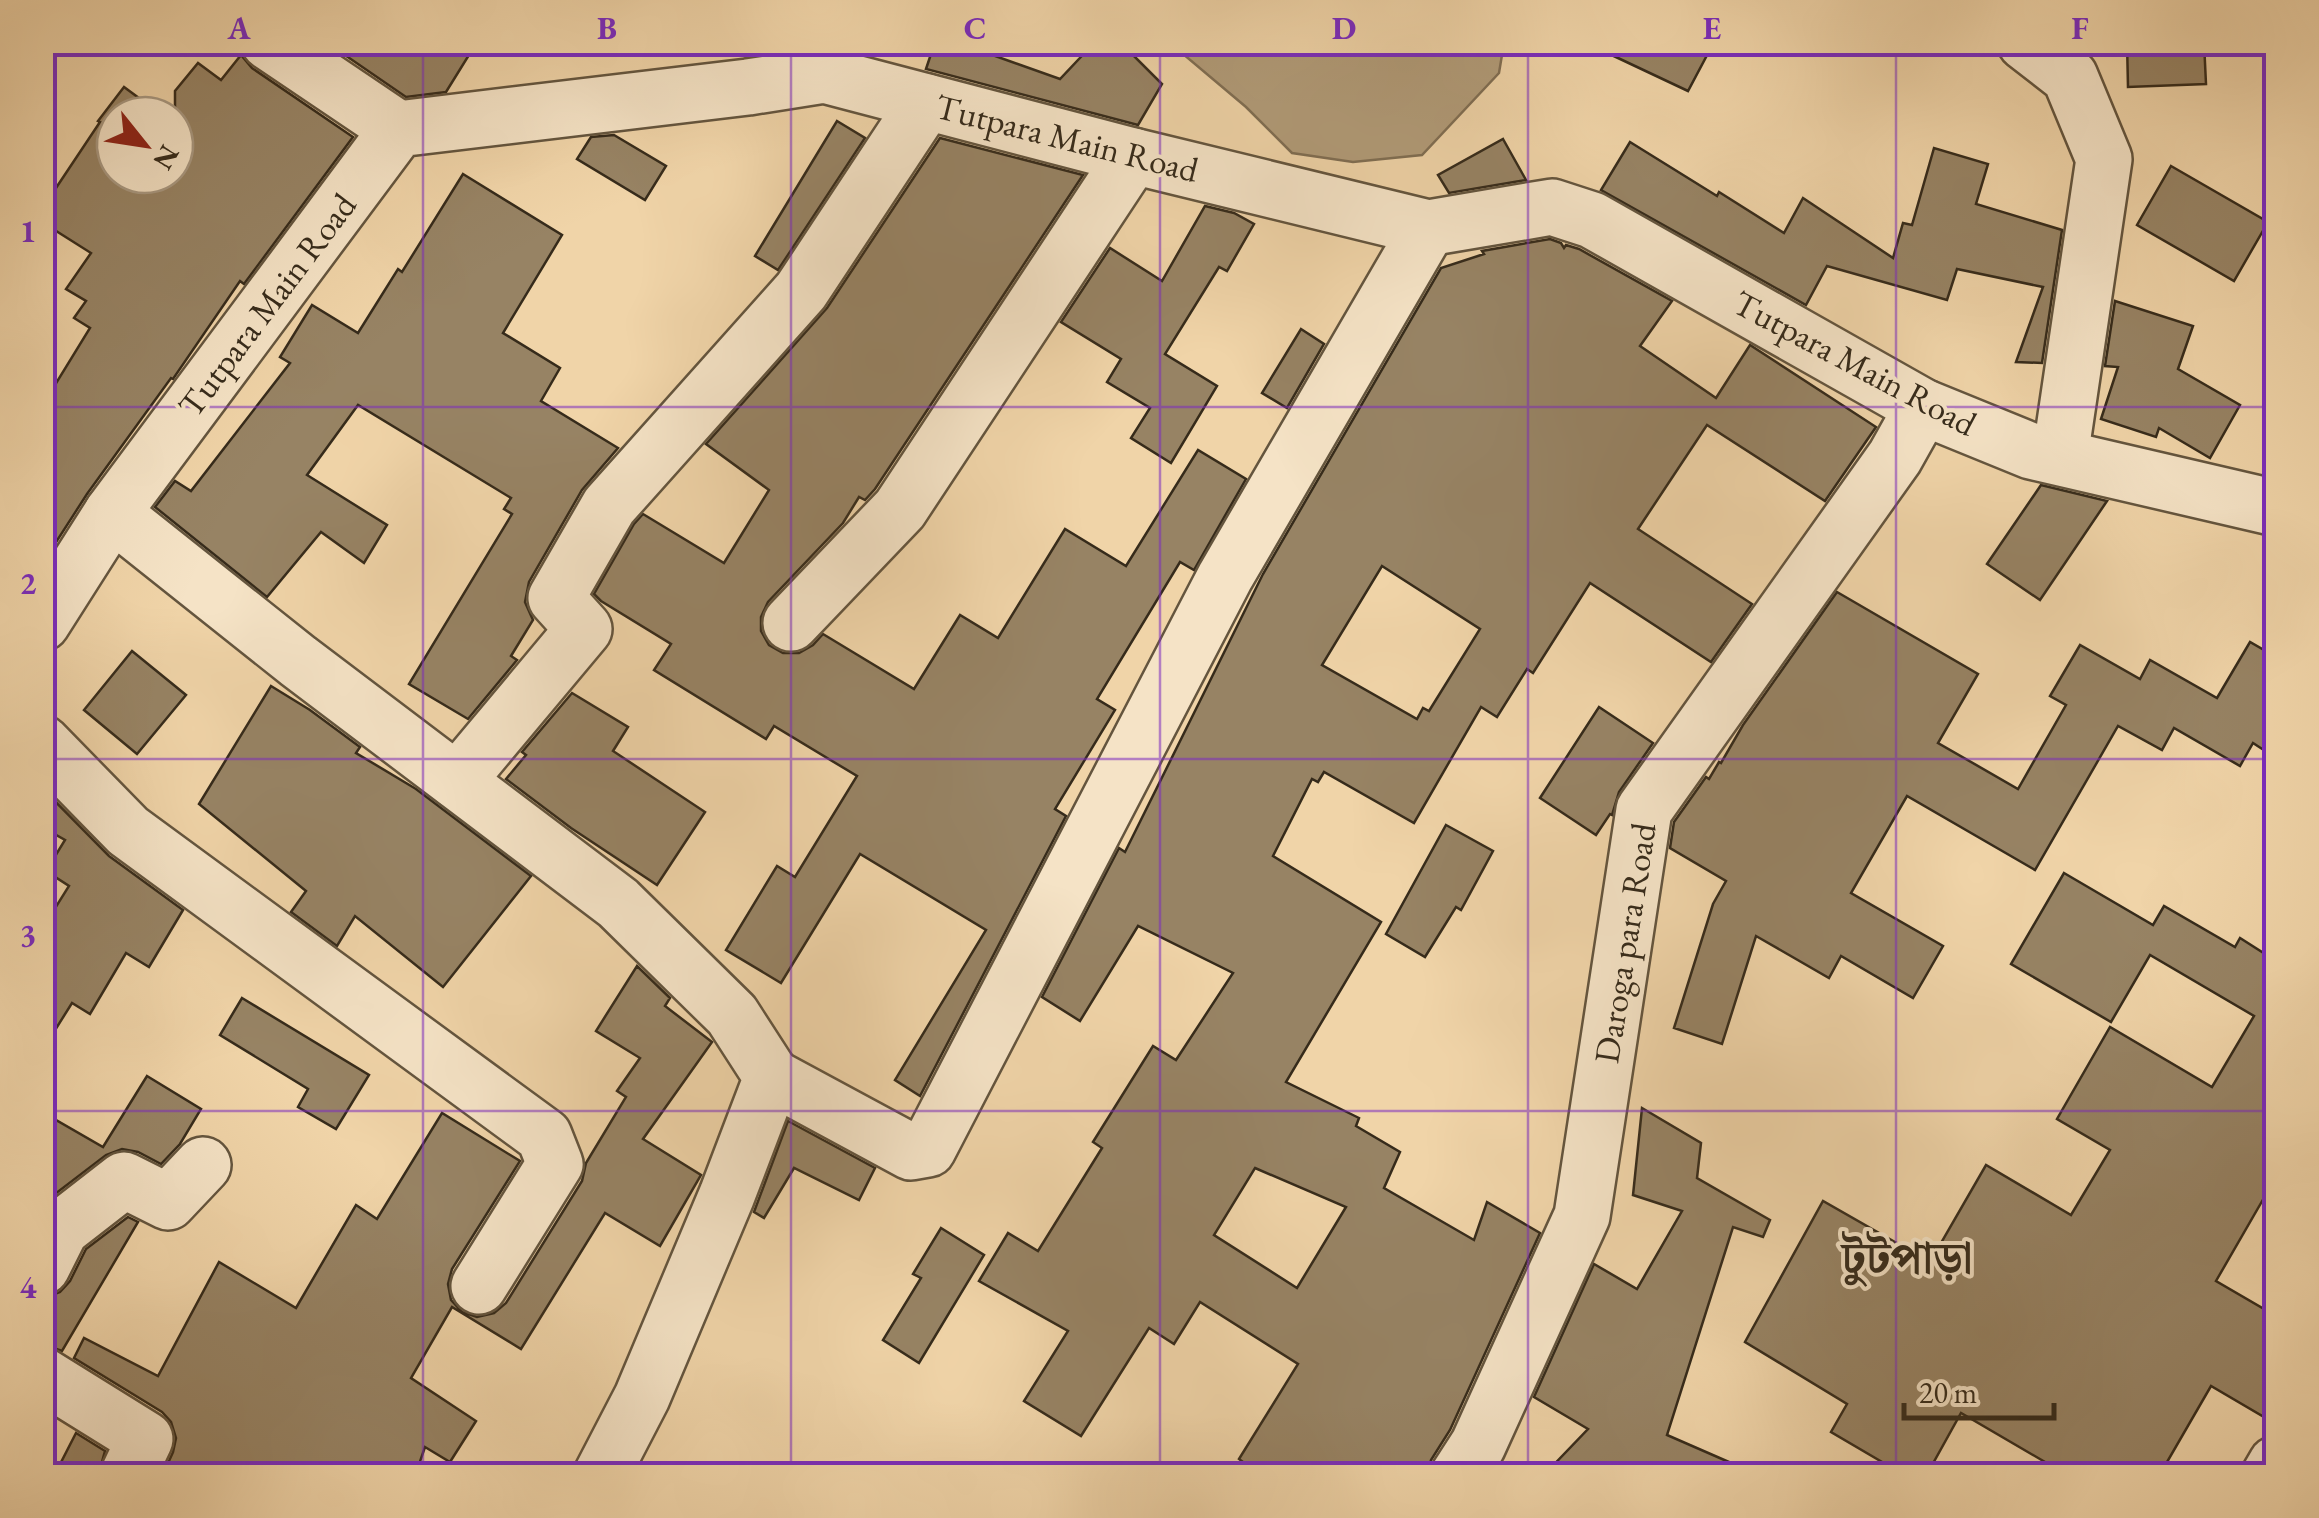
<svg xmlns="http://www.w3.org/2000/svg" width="2319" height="1518" viewBox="0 0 2319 1518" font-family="'EB Garamond','Noto Serif Bengali',serif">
<rect width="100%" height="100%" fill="#f0d4a8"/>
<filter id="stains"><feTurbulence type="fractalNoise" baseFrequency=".002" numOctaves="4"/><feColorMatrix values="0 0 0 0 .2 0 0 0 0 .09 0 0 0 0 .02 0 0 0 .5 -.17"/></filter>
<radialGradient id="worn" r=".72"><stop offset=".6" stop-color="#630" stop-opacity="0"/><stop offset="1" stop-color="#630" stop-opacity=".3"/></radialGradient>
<!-- water -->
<polygon fill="#b19b78" stroke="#806e53" stroke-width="2.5" points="1183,42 1504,42 1504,43 1499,73 1422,155 1353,162 1292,153 1246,107 1183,54"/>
<!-- building -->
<g fill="#978364" stroke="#362b1b" stroke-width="2.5" fill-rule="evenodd">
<polygon points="326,42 477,42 446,92 406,97"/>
<polygon points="935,42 956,42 1060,79 1095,42 1120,42 1162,84 1138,125 926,69"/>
<polygon points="1584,42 1714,42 1688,91"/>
<polygon points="2127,42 2204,42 2206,84 2128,87"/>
<polygon points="241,55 252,68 353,137 244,284 240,281 173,379 171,378 87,494 42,564 42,406 90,328 74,318 86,301 66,289 91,253 42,222 42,209 100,122 98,121 124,87 162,115 115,115 115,175 175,175 175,91 198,63 221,80"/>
<polygon points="837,121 865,138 778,270 755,256"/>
<polygon points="614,135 666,166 645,200 577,159 591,137"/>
<polygon points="940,138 1083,175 875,489 865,500 859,497 843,523 768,602 761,617 761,631 769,645 783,653 799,653 813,645 823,634 914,689 960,615 998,638 1065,529 1126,566 1198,450 1246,479 1194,570 1180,562 1097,699 1115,710 1055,809 1066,816 920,1096 895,1080 986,930 860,854 781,983 726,950 777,866 795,877 857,776 774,726 766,739 654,670 671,644 601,601 594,594 634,524 643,514 724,563 769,490 706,444 827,308"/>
<polygon points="1503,139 1526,180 1449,193 1438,175"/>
<polygon points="1630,142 1717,196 1719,192 1784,233 1803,198 1893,258 1903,223 1912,225 1934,148 1988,164 1976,204 2062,230 2042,363 2016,362 2043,287 1957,269 1947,300 1827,266 1806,305 1601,190"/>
<polygon points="2171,166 2268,222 2234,281 2137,225"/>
<polygon points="463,174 562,235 503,333 560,368 541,401 618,448 582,490 529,582 525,602 533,620 511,656 517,660 468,719 409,684 512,514 504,509 511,498 358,405 307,475 387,525 364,563 321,532 267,597 155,507 175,481 191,491 290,363 280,357 312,305 358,333 398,269 402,272"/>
<polygon points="1205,206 1234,213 1254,224 1227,271 1219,267 1165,354 1217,386 1171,463 1131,438 1150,408 1107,382 1121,359 1061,322 1110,248 1162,281"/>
<path d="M1550,239l11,4 3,5 2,-3 13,4 93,52 -32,45 76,52 34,-53 126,82 -51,74 -118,-76 -69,104 114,75 -41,58 -121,-79 -57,90 -6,-4 -30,48 -16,-10 -67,116 -90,-51 -6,10 -6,-3 -39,77 108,66 -95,160 73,36 -3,8 44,26 -16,36 90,52 13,-38 53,31 -90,197 -19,30 -4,16h-193l9,-14 -4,-3 59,-95 -98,-62 -26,42 -25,-16 -68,108 -57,-35 44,-70 -89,-50 29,-48 30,18 64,-103 -9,-6 60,-96 23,14 57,-87 -95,-47 -58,95 -38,-24 77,-149 6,4 138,-278 178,-306 43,-14 -2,-3zM1382,566l98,63 -51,82 -6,-3 -6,11 -95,-54zM1255,1168l91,39 -49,81 -83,-53z"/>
<polygon points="2115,301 2193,326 2178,369 2240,405 2210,458 2159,428 2156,437 2101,419 2118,367 2105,366"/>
<polygon points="1301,329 1324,344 1287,408 1262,393"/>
<polygon points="2041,485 2107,501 2040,600 1987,564"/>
<polygon points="1837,592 1978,674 1938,743 2018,789 2066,705 2050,696 2080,645 2140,679 2150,660 2217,698 2250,642 2276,657 2276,758 2253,743 2240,766 2174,728 2162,750 2118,726 2035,870 1907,796 1851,893 1943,946 1913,998 1841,956 1829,978 1756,936 1722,1044 1674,1028 1713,904 1726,881 1670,848 1674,822 1706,777 1709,779 1719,762 1721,763 1743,725"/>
<polygon points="132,651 186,695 137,754 84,710"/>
<polygon points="271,686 310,710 360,747 356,753 416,789 531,876 443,987 355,916 337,946 291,912 306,891 199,804"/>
<polygon points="572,693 628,727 613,751 705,812 657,885 571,828 506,779 526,755 522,752"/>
<polygon points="1599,707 1653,743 1619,792 1612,815 1610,814 1596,835 1540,798"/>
<polygon points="42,788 109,856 183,910 149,967 126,953 90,1014 72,1003 42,1051 42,929 69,886 46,871 65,840 42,827"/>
<polygon points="1446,825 1493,851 1461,910 1456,907 1425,957 1386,934"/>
<polygon points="2064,873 2153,925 2164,906 2235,947 2240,938 2276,961 2276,1177 2216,1281 2276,1316 2276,1424 2211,1386 2159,1476 2069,1476 1961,1413 1926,1476 1906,1476 1831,1432 1847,1404 1745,1342 1823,1201 1930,1262 1986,1165 2071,1215 2110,1150 2057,1119 2110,1027 2212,1087 2254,1016 2150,955 2111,1022 2011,964"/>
<polygon points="637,966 670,998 665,1006 712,1042 643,1139 701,1175 660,1246 605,1213 521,1349 452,1307 411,1378 476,1421 450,1462 425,1447 415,1476 345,1476 304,1466 299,1476 165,1476 164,1472 173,1452 176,1438 171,1422 162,1412 74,1358 84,1338 158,1376 219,1262 296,1308 356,1205 377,1219 442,1113 520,1161 452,1269 448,1284 451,1300 462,1312 477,1317 494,1313 506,1303 582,1181 586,1163 626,1097 617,1091 640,1058 596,1031"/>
<polygon points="242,998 369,1075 336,1129 298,1107 308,1089 220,1035"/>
<polygon points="147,1076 201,1109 180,1144 161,1164 138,1152 122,1149 106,1155 42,1204 42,1112 103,1147"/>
<polygon points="1642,1108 1701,1143 1697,1178 1770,1220 1763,1237 1733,1227 1667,1435 1761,1476 1543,1476 1588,1429 1534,1397 1594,1264 1637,1289 1682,1211 1633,1195"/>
<polygon points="788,1121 875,1168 859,1200 794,1168 764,1218 754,1212"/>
<polygon points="128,1217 138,1222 62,1351 42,1344 44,1298 60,1292 70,1281 86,1249"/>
<polygon points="941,1228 984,1255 919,1363 883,1340 921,1278 913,1274"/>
<polygon points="76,1433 105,1451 98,1476 54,1476"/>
</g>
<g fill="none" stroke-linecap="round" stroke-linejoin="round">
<defs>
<g id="minor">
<polyline points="269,42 398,129"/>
<polyline points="2025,42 2070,77 2104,159 2060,457"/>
<polyline points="112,513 298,661 618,903 732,1015 772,1077 727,1195 642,1397 601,1476"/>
<polyline points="42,623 112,513 398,129 748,87 824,75 1133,156 1428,228 1552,207 1592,220 1923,407 2031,451 2276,508"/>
<polyline points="791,623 900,509 1133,156"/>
<polyline points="42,743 128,831 544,1136 555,1164 479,1286"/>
<polyline points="457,781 584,629 556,598 609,506 801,291 926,102"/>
<polyline points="772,1077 911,1152 928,1149 1225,577 1428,228"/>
<polyline points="42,1267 61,1229 124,1180 168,1202 203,1165"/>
<polyline points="42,1375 145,1439 129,1473 134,1476"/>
<polyline points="1458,1476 1478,1445 1582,1216 1644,810 1895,457 1923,407"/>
<polyline points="2269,1476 2276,1464"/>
</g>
</defs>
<!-- minor casing -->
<use href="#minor" stroke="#64553e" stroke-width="60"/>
<!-- minor -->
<use href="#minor" stroke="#f5e3c6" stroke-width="55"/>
</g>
<!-- grid -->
<path fill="none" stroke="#7b2cbf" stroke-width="2.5" stroke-opacity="0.55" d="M423,42v1434M791,42v1434M1160,42v1434M1528,42v1434M1896,42v1434M42,407h2234M42,759h2234M42,1111h2234"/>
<g text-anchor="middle" stroke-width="8" stroke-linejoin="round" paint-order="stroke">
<!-- street labels -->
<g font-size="35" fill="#362b1b" stroke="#f5e3c6">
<text transform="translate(1067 138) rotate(14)" y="12">Tutpara Main Road</text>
<text transform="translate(267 305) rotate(-53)" y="12">Tutpara Main Road</text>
<text transform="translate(1855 363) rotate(28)" y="12">Tutpara Main Road</text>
<text transform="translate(1625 943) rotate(-81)" y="12">Daroga para Road</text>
</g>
<!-- district labels -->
<g font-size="45" font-weight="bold" fill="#362b1b" stroke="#f5e3c6">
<text x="1907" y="1273">টুটপাড়া</text>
</g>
</g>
<!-- margin -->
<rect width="2319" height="1518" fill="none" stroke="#f0d4a8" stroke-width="110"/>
<!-- north arrow -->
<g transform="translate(145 145) rotate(120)"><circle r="48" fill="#f5e3c6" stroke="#a99982" stroke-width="2.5"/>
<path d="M0-8L18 38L0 25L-18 38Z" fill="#8f2418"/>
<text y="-15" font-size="28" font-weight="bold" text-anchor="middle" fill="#362b1b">N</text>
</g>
<!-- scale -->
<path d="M1904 1403v15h150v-15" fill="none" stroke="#362b1b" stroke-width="5"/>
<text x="1919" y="1403" font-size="30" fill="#362b1b" stroke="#f5e3c6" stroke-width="8" paint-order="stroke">20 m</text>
<rect x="55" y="55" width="2209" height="1408" fill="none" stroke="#7b2cbf" stroke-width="4"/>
<g font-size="32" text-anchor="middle" font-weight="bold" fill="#7b2cbf">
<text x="239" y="39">A</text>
<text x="607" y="39">B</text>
<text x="975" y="39">C</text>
<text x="1344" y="39">D</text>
<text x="1712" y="39">E</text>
<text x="2080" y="39">F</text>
<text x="28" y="242">1</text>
<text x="28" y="594">2</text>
<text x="28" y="946">3</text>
<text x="28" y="1298">4</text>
</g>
<rect width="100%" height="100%" filter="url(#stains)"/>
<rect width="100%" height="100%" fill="url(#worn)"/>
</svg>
